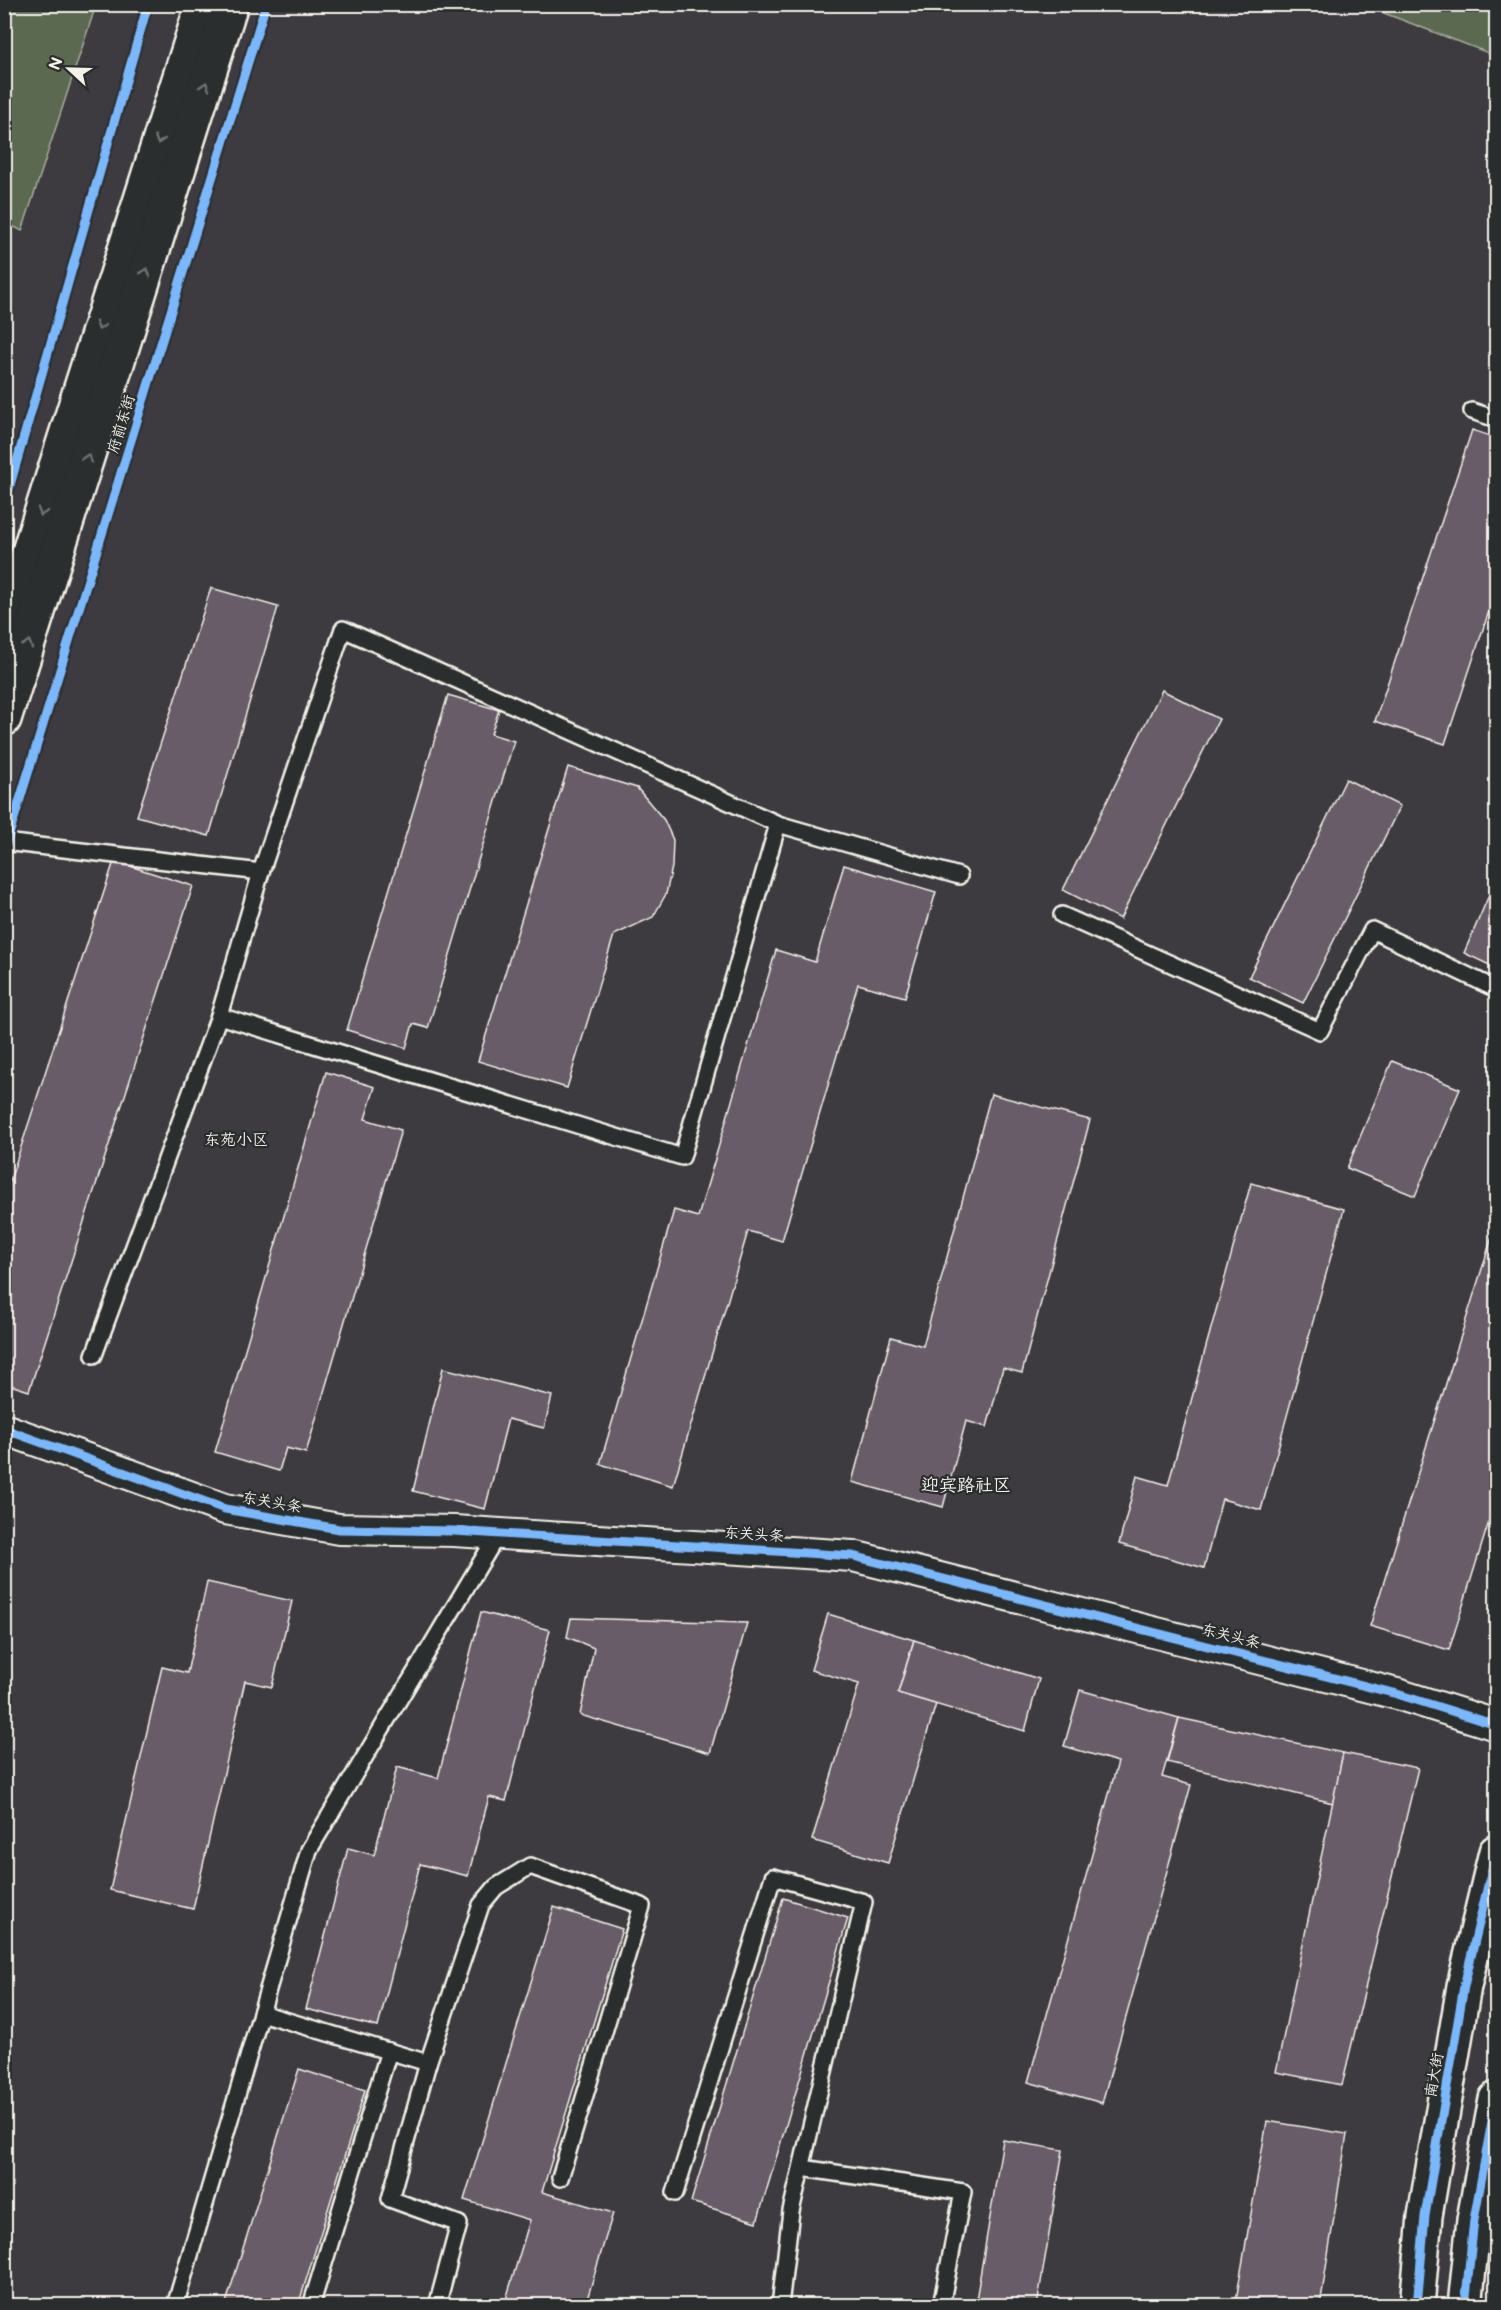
<svg xmlns="http://www.w3.org/2000/svg" width="1501" height="2310" viewBox="0 0 1501 2310" font-family="'Balsamiq Sans','LXGW WenKai TC',sans-serif">
<rect width="100%" height="100%" fill="#3d3b40"/>
<filter id="ink" filterUnits="userSpaceOnUse"><feTurbulence type="fractalNoise" baseFrequency=".0167" numOctaves="2"/><feDisplacementMap in="SourceGraphic" scale="12" xChannelSelector="R" yChannelSelector="G"/><feConvolveMatrix kernelMatrix="1 2 1 2 8 2 1 2 1" color-interpolation-filters="sRGB"/></filter>
<g filter="url(#ink)">
<!-- green -->
<g fill="#5c6951" stroke="#a8ad9c" stroke-width="1.5">
<polygon points="4,5 96,5 22,231 5,222"/>
<polygon points="1363,5 1496,5 1496,56"/>
</g>
<!-- building -->
<g fill="#695c69" stroke="#f4f1e8" stroke-width="1.5">
<polygon points="1472,430 1496,438 1496,590 1445,744 1375,721"/>
<polygon points="211,588 278,607 209,836 137,816"/>
<polygon points="1162,690 1219,719 1120,919 1063,890"/>
<polygon points="448,695 499,710 491,734 514,741 428,1028 413,1024 406,1048 347,1030"/>
<polygon points="568,767 637,788 664,820 673,840 672,867 666,894 653,917 614,935 567,1088 478,1061"/>
<polygon points="1346,779 1400,806 1303,1003 1249,977"/>
<polygon points="114,861 193,886 29,1391 4,1383 4,1199"/>
<polygon points="844,865 936,892 905,997 858,984 782,1241 748,1231 673,1486 600,1464 674,1210 698,1217 776,950 815,962"/>
<polygon points="1496,879 1496,968 1464,953"/>
<polygon points="1392,1061 1460,1089 1415,1196 1347,1168"/>
<polygon points="326,1072 375,1087 365,1119 401,1130 306,1453 286,1448 279,1471 215,1452"/>
<polygon points="991,1094 1090,1120 1022,1373 1003,1368 987,1427 966,1421 943,1507 852,1482 891,1337 923,1346"/>
<polygon points="1251,1183 1344,1209 1261,1510 1222,1499 1204,1568 1119,1544 1137,1476 1168,1485"/>
<polygon points="1496,1224 1496,1499 1449,1650 1370,1626"/>
<polygon points="443,1368 552,1396 544,1428 508,1419 485,1509 413,1491"/>
<polygon points="207,1582 292,1601 272,1687 245,1681 193,1909 110,1890 162,1667 187,1673"/>
<polygon points="481,1612 550,1630 506,1801 489,1797 468,1876 420,1864 378,2027 306,2009 348,1848 374,1855 397,1767 438,1778"/>
<polygon points="828,1614 914,1640 898,1693 936,1704 888,1863 812,1840 859,1684 811,1670"/>
<polygon points="571,1618 747,1623 710,1753 580,1715 594,1648 567,1637"/>
<polygon points="914,1640 1039,1679 1025,1731 898,1693"/>
<polygon points="1080,1690 1179,1718 1162,1777 1191,1785 1102,2103 1028,2082 1118,1762 1064,1746"/>
<polygon points="1179,1718 1343,1753 1333,1803 1167,1762"/>
<polygon points="1343,1753 1418,1768 1342,2085 1276,2072"/>
<polygon points="783,1898 848,1918 757,2222 691,2202"/>
<polygon points="554,1907 622,1929 542,2192 613,2213 585,2306 504,2306 530,2220 464,2200"/>
<polygon points="299,2069 365,2090 298,2306 225,2306"/>
<polygon points="1267,2121 1347,2134 1320,2306 1235,2306"/>
<polygon points="1003,2140 1063,2150 1037,2306 975,2306"/>
</g>
<g fill="none" stroke-linecap="round" stroke-linejoin="round">
<defs>
<g id="lane">
<polyline points="1472,411 1496,419"/>
<polyline points="4,842 261,872"/>
<polyline points="1062,915 1320,1031 1372,930 1496,989"/>
<polyline points="219,1016 682,1157 778,824"/>
<polyline points="94,1355 219,1016 261,872 343,629 778,824 959,876"/>
<polyline points="261,2013 428,2063 390,2199 459,2224 437,2306"/>
<polyline points="428,2063 481,1905 496,1887 530,1866 642,1906 560,2178"/>
<polyline points="802,2168 963,2192 941,2306"/>
<polyline points="675,2193 773,1877 864,1902 791,2211 780,2306"/>
<polyline points="175,2306 309,1850 498,1534"/>
<polyline points="311,2306 389,2051"/>
</g>
<polyline id="street" points="4,1429 225,1509 339,1529 454,1531 853,1556 1397,1694 1496,1725"/>
<g id="secondary">
<polyline points="4,630 203,4"/>
<polyline points="4,719 231,4"/>
<polyline points="1417,2306 1425,2216 1464,1986 1496,1852"/>
<polyline points="1465,2306 1474,2220 1496,2099"/>
</g>
</defs>
<!-- lane casing -->
<use href="#lane" stroke="#f4f1e8" stroke-width="20"/>
<!-- street casing -->
<use href="#street" stroke="#f4f1e8" stroke-width="34"/>
<!-- secondary casing -->
<use href="#secondary" stroke="#f4f1e8" stroke-width="38"/>
<!-- lane -->
<use href="#lane" stroke="#2a2d2e" stroke-width="15"/>
<!-- street -->
<use href="#street" stroke="#2a2d2e" stroke-width="30"/>
<!-- secondary -->
<use href="#secondary" stroke="#2a2d2e" stroke-width="33"/>
<defs>
<g id="cycleway">
<polyline points="4,506 148,4"/>
<polyline points="4,851 266,4"/>
<polyline points="4,1429 225,1509 339,1529 454,1531 853,1556 1397,1694 1496,1725"/>
<polyline points="1417,2306 1425,2216 1464,1986 1496,1852"/>
<polyline points="1465,2306 1474,2220 1496,2099"/>
</g>
</defs>
<!-- cycleway casing -->
<use href="#cycleway" stroke="#2a2d2e" stroke-width="13"/>
<!-- cycleway -->
<use href="#cycleway" stroke="#7ab7fb" stroke-width="9"/>
</g>
<!-- one-way arrows -->
<defs><path id="oneway-chevron" d="M-2-3.5L2.5 0L-2 3.5" fill="none" stroke-width="1.6" stroke-linecap="round" stroke-linejoin="round" transform="scale(1.5)"/></defs>
<g stroke="#71726f">
<use href="#oneway-chevron" transform="translate(205 86) rotate(-72)"/>
<use href="#oneway-chevron" transform="translate(159 140) rotate(108)"/>
<use href="#oneway-chevron" transform="translate(146 272) rotate(-72)"/>
<use href="#oneway-chevron" transform="translate(100 326) rotate(107)"/>
<use href="#oneway-chevron" transform="translate(87 458) rotate(-72)"/>
<use href="#oneway-chevron" transform="translate(42 512) rotate(107)"/>
<use href="#oneway-chevron" transform="translate(28 644) rotate(-72)"/>
</g>
</g>
<g text-anchor="middle" stroke-width="4.5" stroke-linejoin="round" paint-order="stroke">
<!-- street labels -->
<g font-size="15" fill="#f4f1e8" stroke="#2a2d2e">
<text transform="translate(121 424) rotate(-73)" y="5">府前东街</text>
<text transform="translate(272 1502) rotate(10)" y="5">东关头条</text>
<text transform="translate(754 1534) rotate(4)" y="5">东关头条</text>
<text transform="translate(1231 1636) rotate(14)" y="5">东关头条</text>
<text transform="translate(1434 2075) rotate(-80)" y="5">南大街</text>
</g>
<!-- neighbourhood labels -->
<g font-size="16" fill="#f4f1e8" stroke="#2a2d2e">
<text x="236" y="1145">东苑小区</text>
</g>
<!-- quarter labels -->
<g font-size="18" fill="#f4f1e8" stroke="#2a2d2e">
<text x="966" y="1491">迎宾路社区</text>
</g>
</g>
<!-- margin -->
<rect width="1501" height="2310" fill="none" stroke="#2a2d2e" stroke-width="24"/>
<rect x="12" y="12" width="1477" height="2286" fill="none" stroke="#f4f1e8" stroke-width="2" filter="url(#ink)"/>
<!-- north arrow -->
<g transform="translate(69 69) rotate(292)" stroke="#2a2d2e" stroke-width="4.5" paint-order="stroke">
<path d="M0-4.5L10 22L0 15L-10 22Z" fill="#f4f1e8"/>
<text y="-9" font-size="16" font-weight="bold" text-anchor="middle" fill="#f4f1e8">N</text>
</g>
</svg>
